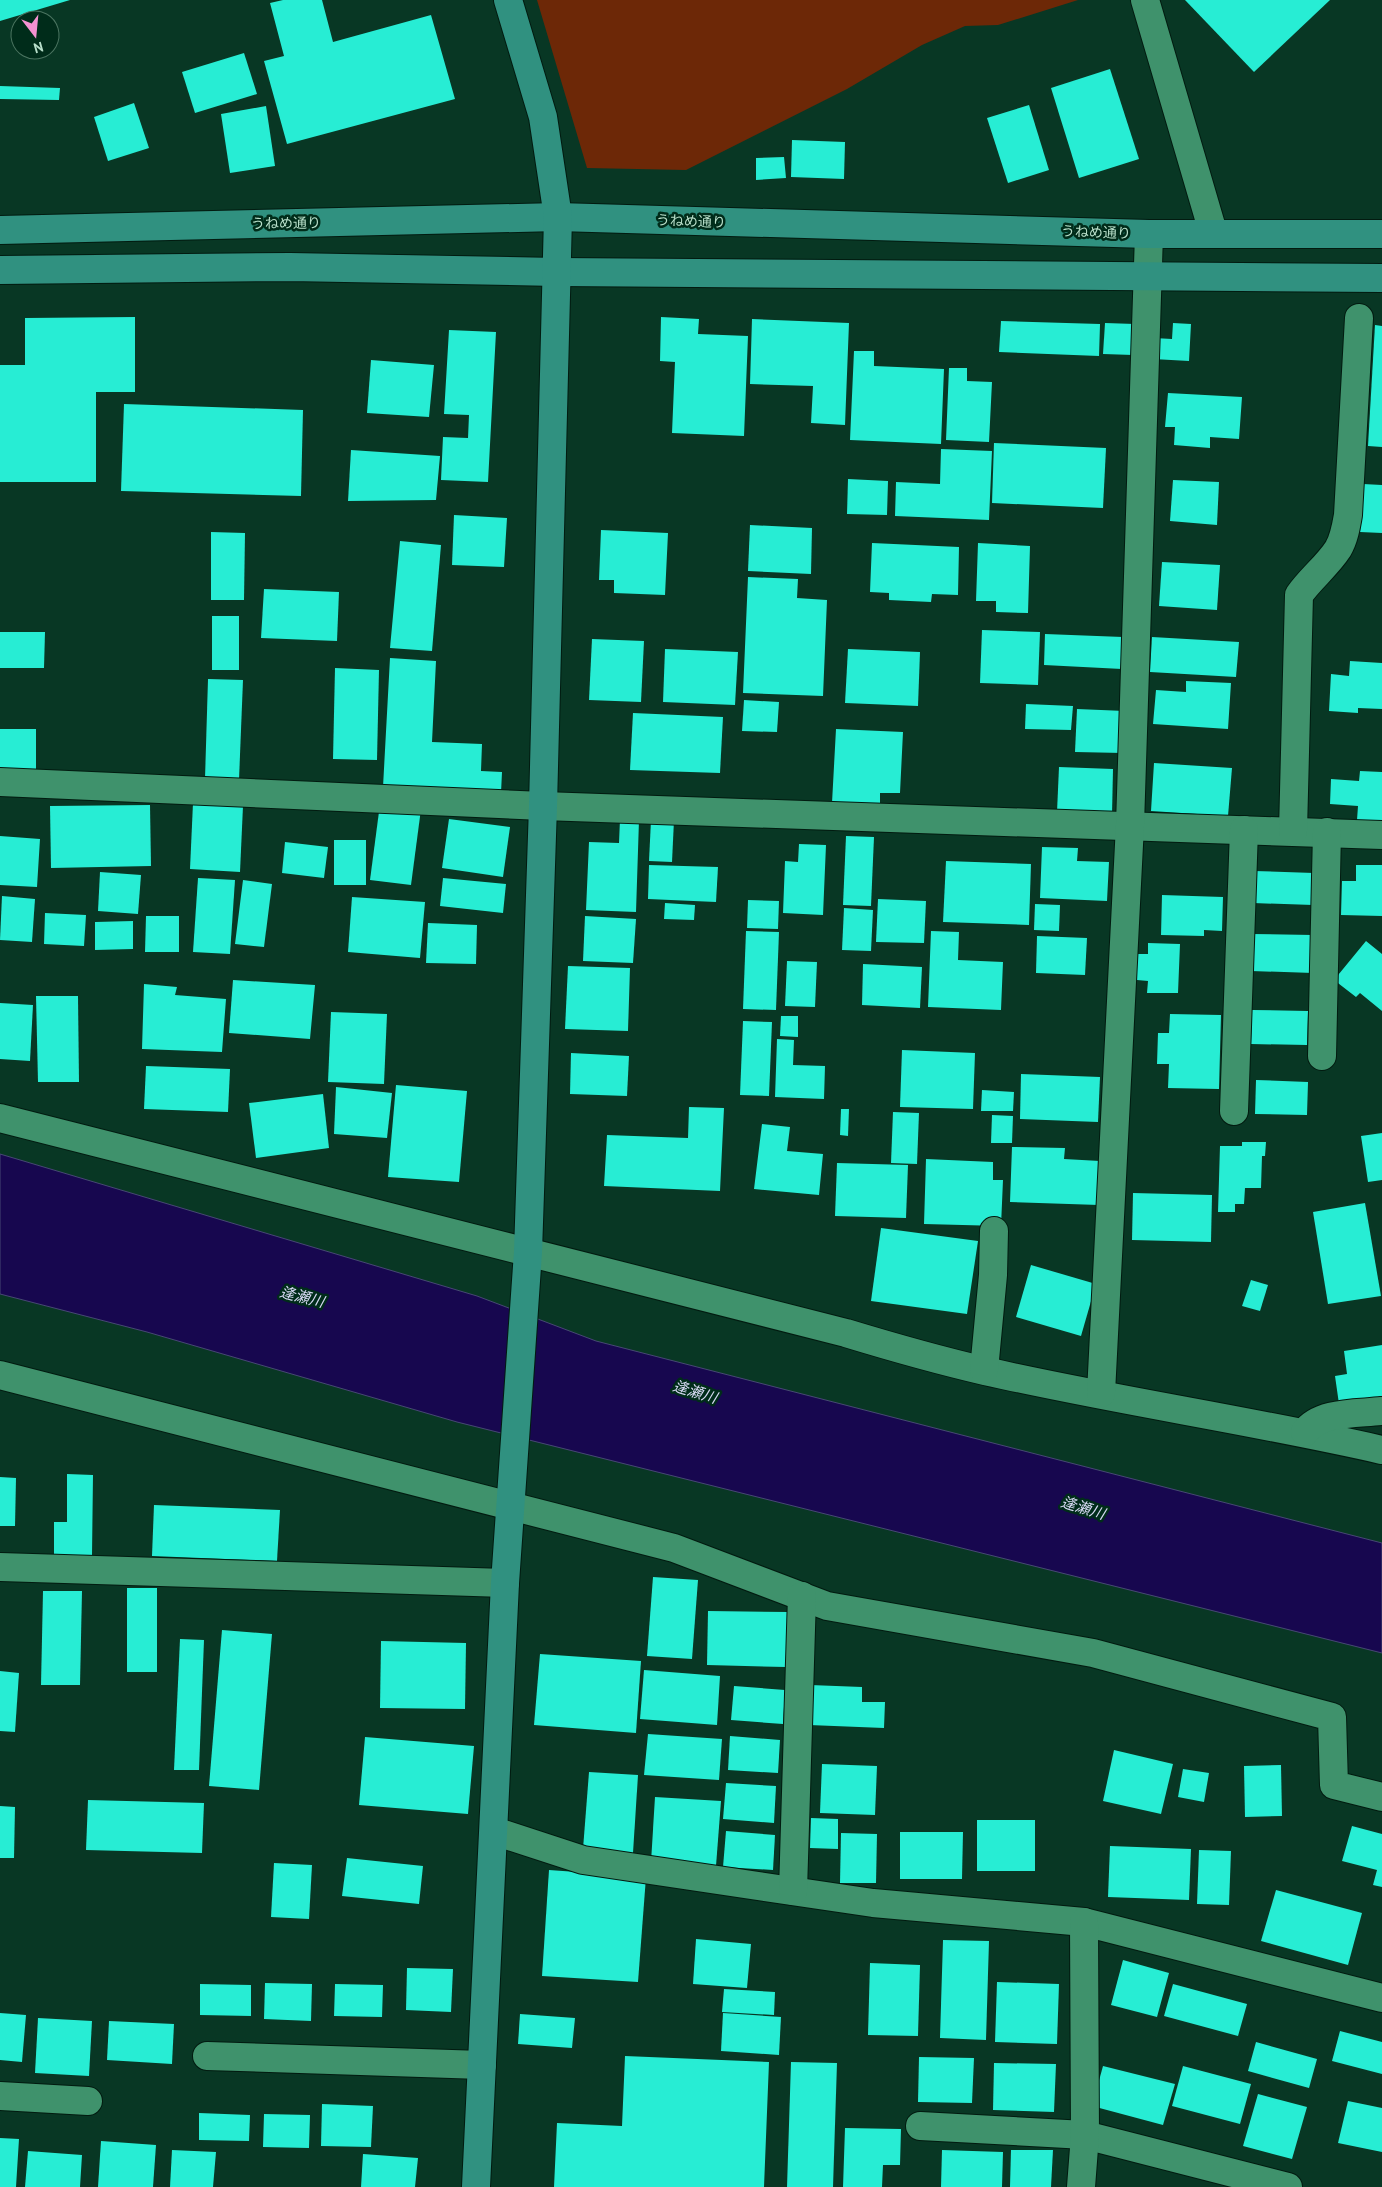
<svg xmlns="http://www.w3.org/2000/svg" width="1382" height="2187" viewBox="0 0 1382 2187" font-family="'PT Sans','Noto Sans JP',sans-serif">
<rect width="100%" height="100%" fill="#083724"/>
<!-- green -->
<polygon fill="#6d2807" points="537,0 1078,0 998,25 965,26 922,45 847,89 686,170 587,168"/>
<!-- water -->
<polygon fill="#17074f" stroke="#474874" points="0,1154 477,1296 596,1341 1382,1543 1382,1653 457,1422 147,1332 0,1294"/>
<!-- building -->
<g fill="#27edd4">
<polygon points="0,0 70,0 0,21"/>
<polygon points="283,0 322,0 333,42 431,15 455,99 287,144 264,61 284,56 270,3"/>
<polygon points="1185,0 1330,0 1254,72"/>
<polygon points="244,53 257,94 195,113 182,72"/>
<polygon points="1110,69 1139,159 1079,178 1051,88"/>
<polygon points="0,86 60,88 59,100 0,99"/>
<polygon points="134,103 149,148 108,161 94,117"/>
<polygon points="1029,105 1049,170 1008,183 987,118"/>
<polygon points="266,106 275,166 230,173 221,114"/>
<polygon points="792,140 845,142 844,179 791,177"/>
<polygon points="784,157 786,178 756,180 756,158"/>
<polygon points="135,317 135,392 96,392 96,482 0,482 0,365 25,365 25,318"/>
<polygon points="661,317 699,319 698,334 748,336 744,436 672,433 675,362 660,361"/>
<polygon points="752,319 849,323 845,425 811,423 813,386 750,384"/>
<polygon points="1001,321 1100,324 1099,356 999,352"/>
<polygon points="1105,323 1135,324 1133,355 1103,354"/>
<polygon points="1173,323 1191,324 1189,361 1153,359 1154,338 1172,339"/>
<polygon points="1375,325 1382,326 1382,447 1368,446"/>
<polygon points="449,330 496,332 488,482 441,480 443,437 468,438 469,415 444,414"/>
<polygon points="854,351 874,351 874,366 944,369 941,444 850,440"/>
<polygon points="371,360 434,365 429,417 367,413"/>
<polygon points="949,368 967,368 967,381 992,382 989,442 946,440"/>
<polygon points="1168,393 1242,397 1239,439 1210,437 1210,448 1174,445 1175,427 1165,427"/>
<polygon points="124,404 303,410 301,496 121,491"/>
<polygon points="994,443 1106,448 1103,508 992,503"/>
<polygon points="941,449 992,451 989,520 895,516 896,482 940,484"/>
<polygon points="351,450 440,456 436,500 348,501"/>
<polygon points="848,479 888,481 887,515 847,514"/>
<polygon points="1173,480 1219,482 1217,525 1170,521"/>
<polygon points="1363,484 1382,485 1382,533 1360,532"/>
<polygon points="454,515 507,518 504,567 452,565"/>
<polygon points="750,525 812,528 811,574 748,571"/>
<polygon points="601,530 668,533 665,595 614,593 614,580 599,580"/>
<polygon points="211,532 245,533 244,600 211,600"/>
<polygon points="400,541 441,545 432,651 390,648"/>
<polygon points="872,543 959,547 958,595 932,594 931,602 889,600 889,593 870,592"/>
<polygon points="978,543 1030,546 1028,613 996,612 996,601 976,601"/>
<polygon points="1162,562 1220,565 1217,610 1159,606"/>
<polygon points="748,577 798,579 797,598 827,600 823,696 743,693"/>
<polygon points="264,589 339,592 337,641 261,638"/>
<rect x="212" y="616" width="27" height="54"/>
<polygon points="982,630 1040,632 1038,685 980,683"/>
<polygon points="0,632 45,632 44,668 0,668"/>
<polygon points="1045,634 1123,637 1122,669 1044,665"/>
<polygon points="1152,637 1239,642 1236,677 1150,672"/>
<polygon points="592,639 644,641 641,702 589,700"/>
<polygon points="665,649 738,652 735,705 663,702"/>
<polygon points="848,649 920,652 918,706 845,703"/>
<polygon points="390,658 436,661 432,742 482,744 481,771 502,772 501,793 383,787"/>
<polygon points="1350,661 1382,663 1382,709 1358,708 1358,713 1329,711 1331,674 1349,676"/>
<polygon points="335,668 379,670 377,760 333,759"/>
<polygon points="208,679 243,680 239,780 205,779"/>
<polygon points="1186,681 1231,683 1228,729 1153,724 1156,690 1186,692"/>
<polygon points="744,700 779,702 777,732 742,731"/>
<polygon points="1026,704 1073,706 1071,730 1025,729"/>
<polygon points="1077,709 1125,711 1123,753 1075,752"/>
<polygon points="633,713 723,717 720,773 630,770"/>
<rect x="0" y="729" width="36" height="41"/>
<polygon points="836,729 903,732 900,793 880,793 880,805 832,803"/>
<polygon points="1154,763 1232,768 1228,816 1151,811"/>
<polygon points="1059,767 1113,769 1112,815 1057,812"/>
<polygon points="1360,771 1382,772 1382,822 1357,820 1358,806 1330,804 1331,779 1359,781"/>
<polygon points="193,803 243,806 240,872 190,869"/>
<polygon points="380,804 421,809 411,885 370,880"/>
<polygon points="150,805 151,866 51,868 50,806"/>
<polygon points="449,819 510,827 503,877 442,868"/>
<polygon points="620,819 639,820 636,912 586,910 589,842 619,843"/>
<polygon points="651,820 674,820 672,862 649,861"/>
<polygon points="0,836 40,839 37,887 0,885"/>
<polygon points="846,836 874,837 871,906 843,905"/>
<rect x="334" y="840" width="32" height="45"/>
<polygon points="285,842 328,847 324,878 282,873"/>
<polygon points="799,844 826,845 823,915 783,913 785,861 798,862"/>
<polygon points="1042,847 1078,848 1077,861 1109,862 1107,901 1040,898"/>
<polygon points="946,861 1031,864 1029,925 943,922"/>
<polygon points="649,865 718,867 716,902 648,899"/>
<polygon points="1356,865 1382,865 1382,916 1341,915 1342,881 1356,881"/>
<polygon points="1254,871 1314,873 1313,905 1253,903"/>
<polygon points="100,872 141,875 138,914 98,911"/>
<polygon points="198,878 235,880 230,954 193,952"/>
<polygon points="443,878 506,884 503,913 440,906"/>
<polygon points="243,880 272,884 264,947 235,944"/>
<polygon points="1162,895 1223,897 1222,931 1204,930 1204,936 1161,935"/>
<polygon points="2,896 35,899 32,942 0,940"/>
<polygon points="352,897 425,902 420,958 348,952"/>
<polygon points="878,899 926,901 924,943 876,942"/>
<polygon points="748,900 779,901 778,929 747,928"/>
<polygon points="665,903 695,905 694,920 664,919"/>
<polygon points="1035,904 1060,905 1059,931 1034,930"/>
<polygon points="844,908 873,910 871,951 842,950"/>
<polygon points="45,913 86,915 84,946 44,944"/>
<polygon points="146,916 179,916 179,952 145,952"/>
<polygon points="585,916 636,919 633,963 583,961"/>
<polygon points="133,921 133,949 95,950 95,922"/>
<polygon points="428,923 477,925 476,964 426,963"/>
<polygon points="746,931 779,932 776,1010 743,1009"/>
<polygon points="931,931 959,932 958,960 1003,962 1001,1010 928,1007"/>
<polygon points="1252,934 1313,935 1313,973 1251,971"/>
<polygon points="1037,936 1087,938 1085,975 1036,973"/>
<polygon points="1366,941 1382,954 1382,1011 1360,993 1356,997 1334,980"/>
<polygon points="1148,943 1180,944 1178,993 1147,993 1148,981 1137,980 1137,954 1148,954"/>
<polygon points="787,961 817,962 815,1007 785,1006"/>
<polygon points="863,964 922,967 920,1008 862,1005"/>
<polygon points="568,966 630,968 628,1031 565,1029"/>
<polygon points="233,980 315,985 310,1039 229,1033"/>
<polygon points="144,984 177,987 175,995 226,999 222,1052 142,1049"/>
<polygon points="36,996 78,996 79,1082 38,1082"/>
<polygon points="0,1003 33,1005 30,1061 0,1059"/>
<polygon points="1252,1010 1308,1011 1307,1045 1251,1044"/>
<polygon points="331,1012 387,1014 384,1084 328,1082"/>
<polygon points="1170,1014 1221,1015 1219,1089 1168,1088 1169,1064 1157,1064 1158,1033 1169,1033"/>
<polygon points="781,1016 798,1016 798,1037 780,1036"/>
<polygon points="743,1021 772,1022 769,1096 740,1095"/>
<polygon points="777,1039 794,1040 793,1065 825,1066 824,1099 775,1097"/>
<polygon points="902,1050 975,1053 973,1109 900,1107"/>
<polygon points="571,1053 629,1056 627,1096 570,1094"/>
<polygon points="146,1066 230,1069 228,1112 144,1109"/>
<polygon points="1021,1074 1100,1077 1098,1122 1020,1119"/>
<polygon points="1256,1080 1308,1082 1307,1115 1255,1114"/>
<polygon points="396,1085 467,1091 459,1182 388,1177"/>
<polygon points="336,1087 392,1093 387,1138 334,1134"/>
<polygon points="982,1090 1014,1092 1013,1111 981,1111"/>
<polygon points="323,1094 329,1148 256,1158 249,1103"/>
<polygon points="689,1107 724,1108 720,1191 604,1186 607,1135 688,1138"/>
<polygon points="841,1109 849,1109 848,1136 840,1135"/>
<polygon points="893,1112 919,1113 917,1164 891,1163"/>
<polygon points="992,1115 1013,1116 1012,1143 991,1143"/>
<polygon points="762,1124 790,1127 787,1151 823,1154 819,1195 754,1189"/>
<polygon points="1382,1133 1382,1180 1368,1182 1361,1136"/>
<polygon points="1242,1142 1266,1142 1265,1156 1262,1156 1261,1188 1245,1188 1244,1204 1235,1204 1235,1212 1218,1212 1220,1146 1242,1146"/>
<polygon points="1012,1147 1065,1148 1064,1159 1100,1161 1099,1205 1010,1202"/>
<polygon points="926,1159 993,1162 993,1180 1003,1180 1001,1226 924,1224"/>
<polygon points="837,1163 908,1165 906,1218 835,1216"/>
<polygon points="1133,1193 1212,1195 1211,1242 1132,1240"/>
<polygon points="1365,1203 1381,1296 1328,1304 1313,1212"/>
<polygon points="881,1228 978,1241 967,1314 871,1301"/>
<polygon points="1031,1265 1096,1284 1081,1336 1016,1317"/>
<polygon points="1251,1280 1268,1285 1260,1311 1242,1306"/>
<polygon points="1382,1345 1382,1398 1339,1404 1335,1376 1347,1374 1344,1351"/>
<polygon points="67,1474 93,1475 92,1556 54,1555 54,1522 67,1522"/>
<polygon points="0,1477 16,1478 15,1526 0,1526"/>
<polygon points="154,1505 280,1510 277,1561 152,1556"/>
<polygon points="653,1577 698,1580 692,1659 647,1656"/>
<rect x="127" y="1588" width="30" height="84"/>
<polygon points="43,1591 82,1591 80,1685 41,1685"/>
<polygon points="708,1611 788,1612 786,1667 707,1665"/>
<polygon points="222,1630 272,1634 259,1790 209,1786"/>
<polygon points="180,1639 204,1640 199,1770 174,1770"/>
<polygon points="381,1641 466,1643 465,1709 380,1708"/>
<polygon points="540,1654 641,1661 636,1733 534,1725"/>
<polygon points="644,1670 720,1676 717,1725 640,1719"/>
<polygon points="0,1671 19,1673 15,1732 0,1731"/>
<polygon points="810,1685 862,1687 862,1702 885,1702 884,1728 809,1725"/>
<polygon points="734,1686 785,1690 783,1724 731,1720"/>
<polygon points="648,1734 722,1739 719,1780 644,1775"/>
<polygon points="730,1736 780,1740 778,1773 728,1770"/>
<polygon points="365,1737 474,1746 468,1814 359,1805"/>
<polygon points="1114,1750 1173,1764 1161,1814 1103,1801"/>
<polygon points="822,1764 877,1766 875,1815 820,1813"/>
<polygon points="1281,1765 1282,1816 1245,1817 1244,1766"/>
<polygon points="1183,1769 1209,1773 1204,1802 1178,1797"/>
<polygon points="589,1772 638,1775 633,1853 583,1849"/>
<polygon points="726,1783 776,1786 774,1823 723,1819"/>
<polygon points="655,1797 721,1801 716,1866 651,1862"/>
<polygon points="88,1800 204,1803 202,1853 86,1850"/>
<polygon points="0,1806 15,1807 14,1858 0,1858"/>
<polygon points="811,1818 838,1819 838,1849 810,1848"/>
<rect x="977" y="1820" width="58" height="51"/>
<polygon points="1352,1826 1382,1834 1382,1887 1373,1885 1377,1870 1342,1861"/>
<polygon points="726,1831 775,1835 773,1870 723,1867"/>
<polygon points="900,1832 963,1832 962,1879 900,1879"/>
<polygon points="841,1833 877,1834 876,1883 840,1883"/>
<polygon points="1110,1846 1191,1849 1189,1900 1108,1897"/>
<polygon points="1199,1850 1231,1851 1229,1905 1197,1904"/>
<polygon points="347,1858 423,1866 419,1904 342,1896"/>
<polygon points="274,1863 312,1865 309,1919 271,1917"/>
<polygon points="549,1870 646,1877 638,1982 542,1976"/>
<polygon points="1276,1890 1362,1913 1348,1965 1261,1941"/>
<polygon points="696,1939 751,1944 747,1988 693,1984"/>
<polygon points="943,1940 989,1941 986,2040 940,2038"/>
<polygon points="1123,1960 1169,1973 1157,2017 1111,2005"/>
<polygon points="870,1963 920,1965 918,2036 868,2035"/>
<polygon points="407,1968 453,1969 451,2012 406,2010"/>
<polygon points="997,1982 1059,1984 1057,2044 995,2042"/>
<polygon points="265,1983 312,1984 311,2021 264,2019"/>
<polygon points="200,1984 251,1985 251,2016 200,2015"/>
<polygon points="335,1984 383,1985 382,2017 334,2016"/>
<polygon points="1173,1984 1247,2004 1238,2036 1164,2016"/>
<polygon points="724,1989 775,1992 774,2015 722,2012"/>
<polygon points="0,2013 26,2015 22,2062 0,2060"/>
<polygon points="723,2013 781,2017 779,2055 721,2051"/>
<polygon points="520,2014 575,2018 572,2048 518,2044"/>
<polygon points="38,2018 92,2021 89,2076 35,2073"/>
<polygon points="109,2021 174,2024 172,2064 107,2060"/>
<polygon points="1340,2031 1382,2042 1382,2074 1332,2061"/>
<polygon points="1256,2042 1317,2059 1309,2088 1248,2071"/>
<polygon points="625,2056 769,2062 764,2187 554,2187 557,2123 622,2126"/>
<polygon points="919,2057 974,2058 972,2103 918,2102"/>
<polygon points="791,2062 837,2063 833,2187 787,2187"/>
<polygon points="994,2063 1056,2064 1054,2112 993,2110"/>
<polygon points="1103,2066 1175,2084 1163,2125 1092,2106"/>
<polygon points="1183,2066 1251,2084 1240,2124 1172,2106"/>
<polygon points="1258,2094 1307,2107 1292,2159 1243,2146"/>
<polygon points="1348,2101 1382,2108 1382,2152 1338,2143"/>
<polygon points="322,2104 373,2106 371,2147 321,2146"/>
<polygon points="199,2113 250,2115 249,2141 199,2140"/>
<polygon points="264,2114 310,2115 309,2148 263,2147"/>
<polygon points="845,2128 901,2129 900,2165 883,2165 882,2187 843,2187"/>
<polygon points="0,2138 19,2139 16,2187 0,2187"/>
<polygon points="101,2141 156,2145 153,2187 98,2187"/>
<polygon points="172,2150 216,2152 213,2187 170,2187"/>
<polygon points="942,2150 1003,2152 1002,2187 941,2187"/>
<polygon points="1011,2150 1053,2150 1051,2187 1010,2187"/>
<polygon points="28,2151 82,2155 80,2187 25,2187"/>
<polygon points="363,2154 418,2158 415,2187 361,2187"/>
</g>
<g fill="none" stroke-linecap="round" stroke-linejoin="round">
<defs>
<g id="street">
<polyline points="1145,0 1213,232"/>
<polyline points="0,782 543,806 1382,835"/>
<path d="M1293,831l6,-236c11,-16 28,-29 39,-46 6,-10 8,-22 10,-34l11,-197"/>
<polyline points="1322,1056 1327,832"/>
<polyline points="1234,1111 1244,830"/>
<path d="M0,1118l846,215c46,14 92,27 139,38 132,30 265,49 397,79"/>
<polyline points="984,1370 993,1275 994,1231"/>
<polyline points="0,1375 674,1548 827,1606 1093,1653 1332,1717 1334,1785 1382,1797"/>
<polyline points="1101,1393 1130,825 1149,234"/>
<path d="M1305,1432c15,-21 53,-18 77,-21"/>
<polyline points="0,1567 505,1583"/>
<polyline points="494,1831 583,1860 873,1903 1084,1922 1382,1998"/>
<polyline points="793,1891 802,1596"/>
<polyline points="207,2056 482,2065"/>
<polyline points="0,2096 88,2101"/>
<polyline points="920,2126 1085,2135 1288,2187"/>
<polyline points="1081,2187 1085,2135 1084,1922"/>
</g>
<g id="secondary">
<polyline points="0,230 558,217 1149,234 1382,234"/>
<polyline points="0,270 290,267 557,272 1382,278"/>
<polyline points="476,2187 505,1583 528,1252 543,806 558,217 543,117 508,0"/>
</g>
</defs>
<!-- street casing -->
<use href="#street" stroke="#021b10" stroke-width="30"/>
<!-- secondary casing -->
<use href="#secondary" stroke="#021b10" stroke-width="30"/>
<!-- street -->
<use href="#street" stroke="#3f926c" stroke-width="28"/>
<!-- secondary -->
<use href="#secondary" stroke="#309180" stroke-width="28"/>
</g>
<g text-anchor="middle" stroke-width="5" stroke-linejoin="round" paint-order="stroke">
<!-- street labels -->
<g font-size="14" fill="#b8dfca" stroke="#002c1a">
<text transform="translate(691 221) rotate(2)" y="5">うねめ通り</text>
<text transform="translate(286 223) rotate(-1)" y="5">うねめ通り</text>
<text transform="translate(1096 232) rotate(2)" y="5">うねめ通り</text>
</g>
<!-- water labels -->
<g font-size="15" font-style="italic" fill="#d7daf4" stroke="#002c1a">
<text transform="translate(302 1297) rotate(14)" y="5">逢瀬川</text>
<text transform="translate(695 1392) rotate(17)" y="5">逢瀬川</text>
<text transform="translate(1083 1508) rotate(17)" y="5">逢瀬川</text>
</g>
</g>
<!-- north arrow -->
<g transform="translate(35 35) rotate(164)"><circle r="24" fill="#002c1a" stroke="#4a7460"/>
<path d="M0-4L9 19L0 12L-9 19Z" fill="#f591d2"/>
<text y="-8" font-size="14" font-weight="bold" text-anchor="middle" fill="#b8dfca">N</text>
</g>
</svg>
